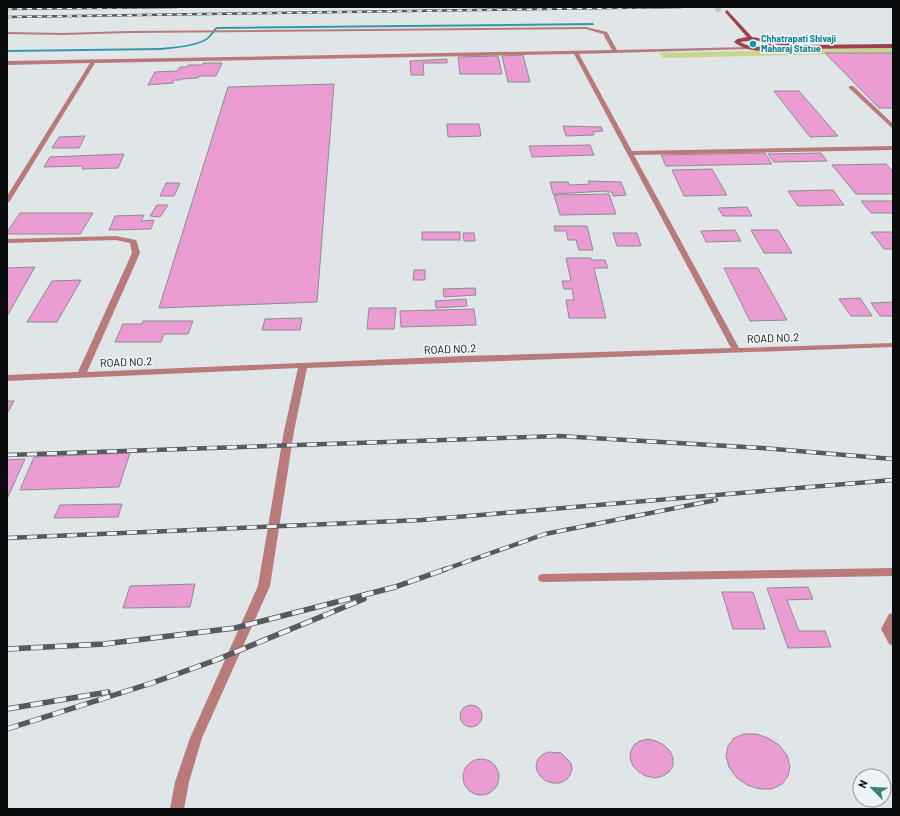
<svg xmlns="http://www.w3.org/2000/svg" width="900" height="816" viewBox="0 0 900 816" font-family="Barlow,sans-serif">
<rect width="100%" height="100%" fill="#e0e5e8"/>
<!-- green -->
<polygon fill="#c7d68f" points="893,48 893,53 663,58 659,53"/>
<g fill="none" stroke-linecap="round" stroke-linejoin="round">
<!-- stream -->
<path fill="#3497a9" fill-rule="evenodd" d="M593,23l1,2 -377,4c-3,3 -5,7 -9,10 -11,8 -33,9 -47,11l-154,2v-2l154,-2c13,-1 37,-3 47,-11 3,-3 5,-7 8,-10z"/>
</g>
<!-- building -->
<g fill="#ea9cd3" stroke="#908b8e">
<polygon points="825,53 893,53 893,108 879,108"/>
<polygon points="523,55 530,82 508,82 502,56"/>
<polygon points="498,56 502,74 460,74 458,57"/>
<polygon points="447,59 447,63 423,63 424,75 411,75 410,61"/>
<polygon points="203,63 222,63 216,76 199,76 198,78 181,79 180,80 174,80 173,83 148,85 155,72 177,71 180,67 187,67 188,65 202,65"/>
<polygon points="334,84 317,302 159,308 228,87"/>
<polygon points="774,91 799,91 838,136 810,137"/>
<polygon points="447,124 479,124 481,136 448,137"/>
<polygon points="563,126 601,127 603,131 593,132 594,135 566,136"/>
<polygon points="85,136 79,148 52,148 59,137"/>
<polygon points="590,145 594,155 532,157 529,146"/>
<polygon points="765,153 772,164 666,166 661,155"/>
<polygon points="821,153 827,161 774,162 768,154"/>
<polygon points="124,154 118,168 82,169 83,166 44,167 50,157"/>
<polygon points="886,164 893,172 893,194 856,194 832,165"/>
<polygon points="712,169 727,195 684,196 672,170"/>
<polygon points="588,181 621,182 626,195 613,196 612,192 607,192 607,191 553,194 550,182 568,182 569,185 590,184"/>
<polygon points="166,183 180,183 174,196 160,196"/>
<polygon points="833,190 844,205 798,206 788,191"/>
<polygon points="609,194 616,214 560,215 554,195"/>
<polygon points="861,201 893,201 893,213 871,213"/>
<polygon points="157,205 168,205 160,217 150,216"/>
<polygon points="747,207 752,216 723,216 718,208"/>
<polygon points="20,213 93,213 80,234 7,234 7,232"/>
<polygon points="144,215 141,221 154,220 151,229 109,230 115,216"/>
<polygon points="554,226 587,226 593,250 579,250 576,240 568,240 566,231 555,231"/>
<polygon points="735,230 741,241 706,242 701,231"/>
<polygon points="751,230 778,230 792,253 764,253"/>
<rect x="422" y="232" width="38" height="8"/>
<polygon points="871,232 893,232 893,249 884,249"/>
<polygon points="463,233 474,233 475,241 464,241"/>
<polygon points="613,233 637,233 641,246 617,246"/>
<polygon points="566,258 591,258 591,260 605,260 608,268 594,268 606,318 569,318 566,300 574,300 572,289 564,289 562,281 571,281"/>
<polygon points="35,267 7,316 7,268"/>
<polygon points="724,268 758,268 787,320 750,321"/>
<polygon points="414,270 425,270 425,280 413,280"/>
<polygon points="81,280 57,322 27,322 52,281"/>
<polygon points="475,288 476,295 444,297 443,289"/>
<polygon points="860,298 872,316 851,316 839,299"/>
<polygon points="466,299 467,306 436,308 435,301"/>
<polygon points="893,302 893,316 880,316 871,303"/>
<polygon points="369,308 396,308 394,329 367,329"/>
<polygon points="474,309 476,325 401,327 400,311"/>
<polygon points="302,318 300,330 262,330 265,319"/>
<polygon points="143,321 193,321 188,334 164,334 161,342 115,342 123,324 142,324"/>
<polygon points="7,401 14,401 8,412 7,412"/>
<polygon points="130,453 119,487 20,490 34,457"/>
<polygon points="25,459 7,499 7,460"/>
<polygon points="122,504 118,517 54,518 60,505"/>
<polygon points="195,584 190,607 123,608 130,586"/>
<polygon points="808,587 813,599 787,600 799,631 825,631 831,647 788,648 767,588"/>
<polygon points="722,592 753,592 765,629 733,629"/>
<circle cx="471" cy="716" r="11"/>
<polygon points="744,734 756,734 768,738 779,745 787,755 790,766 788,776 782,784 772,789 760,789 747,785 736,777 729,767 726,756 728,746 734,738"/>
<polygon points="648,739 656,741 664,745 670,751 673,758 673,766 669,772 663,776 655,778 646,776 639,772 633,766 630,758 631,751 634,745 640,741"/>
<polygon points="548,752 561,753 571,763 572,769 570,775 566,780 560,783 553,783 546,781 541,777 537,771 536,765 538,759 542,755"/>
<circle cx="481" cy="777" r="18"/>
</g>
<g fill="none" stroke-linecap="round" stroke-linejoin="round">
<!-- secondary-tunnel -->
<polyline stroke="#c0c4c7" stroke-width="5.5" stroke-dasharray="5.5 2.5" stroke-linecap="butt" points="716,7 720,11"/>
<!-- lane -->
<g fill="#b97a7a" fill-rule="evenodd">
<polygon points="586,27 607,32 617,50 749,47 751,48 749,49 579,54 632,151 893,146 893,150 634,155 739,348 893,343 893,347 307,368 294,431 270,586 202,738 189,782 184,809 170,809 175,782 190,738 258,586 284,431 298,368 7,381 7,375 78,372 132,253 130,243 116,240 7,243 7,239 116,236 136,240 137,242 140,253 87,372 465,356 731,348 574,54 95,63 10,201 7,203 7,196 90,63 7,65 7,61 612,50 603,34 586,29 129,33 63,35 7,34 7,32 63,33 129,31"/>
<polygon points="849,86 853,86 893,124 893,129 849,88"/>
<polygon points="893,568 893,576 543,582 539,581 538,578 539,575 543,574"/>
<polygon points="893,613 893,646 889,644 881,629 889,614"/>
</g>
<!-- secondary -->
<path fill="#9d4348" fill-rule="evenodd" d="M727,10l25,27 50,8 91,-1v4l-91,1 -29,-5c-6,12 -30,6 -39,-2l3,-3 10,-2 -22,-25zM755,40l13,3v1c-9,5 -19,3 -28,-2z"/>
<defs>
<g id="rail-far2">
<polyline points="7,9 177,7"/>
<polyline points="7,17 682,7"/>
</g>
<g id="rail-far1">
<polyline points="7,455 559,436 762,448 893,459"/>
<polyline points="7,538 421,520 893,480"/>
<polyline points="443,570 545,534 716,500"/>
</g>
<g id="rail">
<polyline points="7,649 104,644 235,628 395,587 446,569"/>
<polyline points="7,709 108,692"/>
<polyline points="7,729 152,683 216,660 364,599"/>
</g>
</defs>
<!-- rail-far2 casing -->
<use href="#rail-far2" stroke="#57595c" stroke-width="2.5"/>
<!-- rail-far1 casing -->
<use href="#rail-far1" stroke="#57595c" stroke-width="4.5"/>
<!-- rail casing -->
<use href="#rail" stroke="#57595c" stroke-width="5.5"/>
<!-- rail-far2 -->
<use href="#rail-far2" stroke="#edf2f6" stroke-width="1.5" stroke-dasharray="5" stroke-linecap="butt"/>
<!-- rail-far1 -->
<use href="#rail-far1" stroke="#edf2f6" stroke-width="3" stroke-dasharray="10" stroke-linecap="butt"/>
<!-- rail -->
<use href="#rail" stroke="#edf2f6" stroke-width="4" stroke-dasharray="12" stroke-linecap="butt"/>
</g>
<!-- markers -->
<circle fill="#0f9aa8" stroke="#edf2f6" stroke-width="1.5" cx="753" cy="44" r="4"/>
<g text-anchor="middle" stroke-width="3.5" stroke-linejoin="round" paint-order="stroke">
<!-- far-culture labels -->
<g font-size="9" font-weight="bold" fill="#0d838f" stroke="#edf2f6" text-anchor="start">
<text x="761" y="42">Chhatrapati Shivaji<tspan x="761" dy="10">Maharaj Statue</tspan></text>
</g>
<!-- street labels -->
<g font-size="11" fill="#0a0b0d" stroke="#edf2f6">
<text transform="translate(773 338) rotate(-2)" y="4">ROAD NO.2</text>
<text transform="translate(450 349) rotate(-2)" y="4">ROAD NO.2</text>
<text transform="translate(126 362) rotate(-2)" y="4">ROAD NO.2</text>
</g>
</g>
<!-- border -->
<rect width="900" height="816" fill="none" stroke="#0a0b0d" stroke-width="16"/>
<!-- north arrow -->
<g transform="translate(872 788) rotate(294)"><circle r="19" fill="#edf2f6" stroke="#929699"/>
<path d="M0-3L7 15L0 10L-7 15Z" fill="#3b817a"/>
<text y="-6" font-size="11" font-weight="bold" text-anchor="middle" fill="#0a0b0d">N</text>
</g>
</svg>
